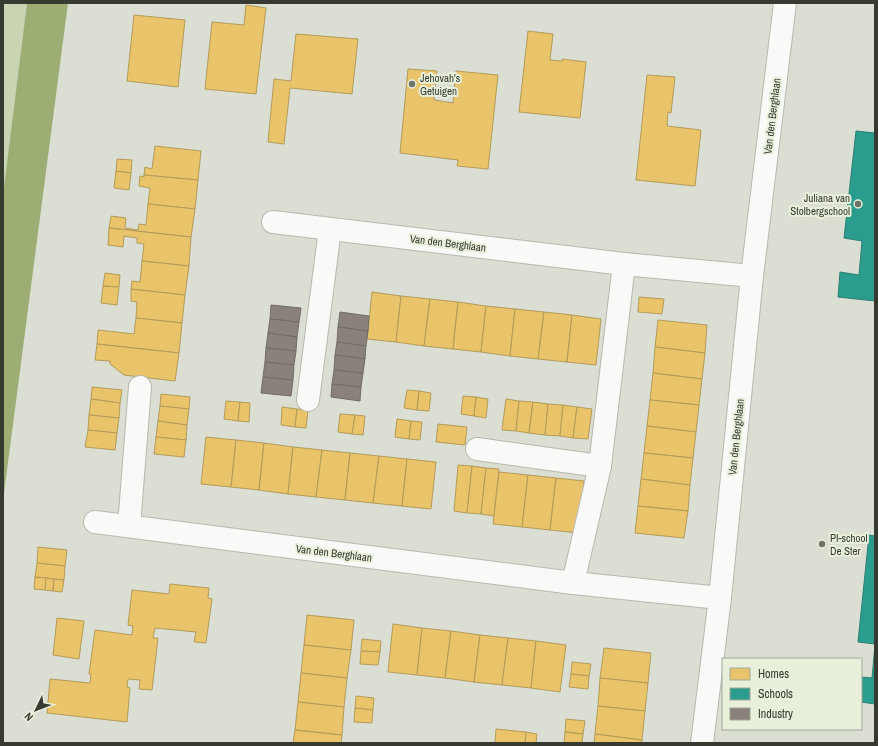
<svg xmlns="http://www.w3.org/2000/svg" width="878" height="746" viewBox="0 0 878 746" font-family="'Archivo Narrow',sans-serif">
<rect width="100%" height="100%" fill="#daded3"/>
<!-- green -->
<polygon fill="#c8d4b2" points="3,3 27,3 3,195"/>
<!-- water -->
<polygon fill="#9cae74" points="27,3 68,3 3,501 3,195"/>
<!-- homes -->
<g fill="#e9c46a" stroke="#b49b59">
<polygon points="246,5 266,8 256,94 205,89 212,22 244,25"/>
<polygon points="134,15 185,20 178,87 127,81"/>
<polygon points="528,31 553,34 550,60 562,61 562,59 586,62 580,118 519,112"/>
<polygon points="296,34 358,39 352,94 290,88 284,144 268,142 274,79 291,81"/>
<polygon points="408,69 437,71 434,100 453,103 456,71 498,75 488,169 457,166 458,160 400,153"/>
<polygon points="647,75 675,77 671,113 668,112 667,126 701,130 695,186 636,180"/>
<polygon points="155,146 201,151 198,180 144,175 145,167 152,169"/>
<polygon points="117,159 132,160 131,173 116,171"/>
<polygon points="116,171 131,173 129,190 114,188"/>
<polygon points="144,175 198,180 195,209 148,204 150,188 139,186 140,176 144,177"/>
<polygon points="148,204 195,209 191,237 109,228 111,216 126,218 125,228 138,230 139,224 146,225"/>
<polygon points="109,228 191,237 189,266 142,261 144,244 137,243 137,238 124,236 123,247 108,245"/>
<polygon points="142,261 189,266 185,295 131,289 132,281 140,282"/>
<polygon points="105,273 120,275 119,287 103,286"/>
<polygon points="103,286 119,287 117,305 101,303"/>
<polygon points="131,289 185,295 182,323 136,318 137,302 131,301"/>
<polygon points="372,292 401,296 396,342 367,339"/>
<polygon points="401,296 430,299 424,346 396,342"/>
<polygon points="639,297 664,299 662,314 638,312"/>
<polygon points="430,299 458,302 453,349 424,346"/>
<polygon points="458,302 486,306 481,352 453,349"/>
<polygon points="486,306 515,309 510,356 481,352"/>
<polygon points="515,309 544,312 538,359 510,356"/>
<polygon points="544,312 572,315 567,362 538,359"/>
<polygon points="572,315 601,319 596,365 567,362"/>
<polygon points="136,318 182,323 179,353 97,344 98,330 134,334"/>
<polygon points="658,320 707,325 705,353 655,347"/>
<polygon points="97,344 179,353 175,381 124,375 110,364 110,361 95,360"/>
<polygon points="655,347 705,353 702,379 653,373"/>
<polygon points="653,373 702,379 699,405 650,400"/>
<polygon points="92,387 122,390 120,403 91,399"/>
<polygon points="407,390 419,391 417,410 404,408"/>
<polygon points="419,391 431,393 429,411 417,410"/>
<polygon points="161,394 190,397 189,409 160,406"/>
<polygon points="463,396 476,397 474,416 461,414"/>
<polygon points="476,397 488,399 486,418 474,416"/>
<polygon points="91,399 120,403 119,418 89,415"/>
<polygon points="506,399 519,401 516,431 502,430"/>
<polygon points="650,400 699,405 696,432 647,426"/>
<polygon points="226,401 240,402 238,421 224,419"/>
<polygon points="519,401 533,402 529,433 516,431"/>
<polygon points="240,402 250,403 249,422 238,421"/>
<polygon points="533,402 548,404 545,435 529,433"/>
<polygon points="548,404 563,405 560,436 545,435"/>
<polygon points="563,405 577,407 573,438 560,436"/>
<polygon points="160,406 189,409 187,425 158,421"/>
<polygon points="282,407 297,409 295,427 281,425"/>
<polygon points="577,407 592,409 588,439 573,438"/>
<polygon points="297,409 308,410 306,428 295,427"/>
<polygon points="340,414 355,415 352,434 338,432"/>
<polygon points="89,415 119,418 117,433 88,430"/>
<polygon points="355,415 365,416 363,435 352,434"/>
<polygon points="397,419 411,421 409,439 395,437"/>
<polygon points="158,421 187,425 186,440 156,437"/>
<polygon points="411,421 422,422 420,440 409,439"/>
<polygon points="438,424 467,427 465,445 436,442"/>
<polygon points="647,426 696,432 693,458 644,453"/>
<polygon points="88,430 117,433 115,450 85,447"/>
<polygon points="156,437 186,440 184,457 154,454"/>
<polygon points="206,437 236,440 231,487 201,484"/>
<polygon points="236,440 264,443 259,490 231,487"/>
<polygon points="264,443 293,447 288,494 259,490"/>
<polygon points="293,447 322,450 316,497 288,494"/>
<polygon points="322,450 350,453 345,500 316,497"/>
<polygon points="350,453 379,456 373,503 345,500"/>
<polygon points="644,453 693,458 690,485 641,479"/>
<polygon points="379,456 407,459 402,506 373,503"/>
<polygon points="407,459 436,462 431,509 402,506"/>
<polygon points="458,465 472,466 467,513 454,511"/>
<polygon points="472,466 486,468 481,514 467,513"/>
<polygon points="486,468 499,469 494,516 481,514"/>
<polygon points="499,472 528,475 522,527 493,524"/>
<polygon points="528,475 556,478 550,530 522,527"/>
<polygon points="556,478 584,481 579,533 550,530"/>
<polygon points="641,479 690,485 688,511 638,506"/>
<polygon points="638,506 688,511 684,538 635,533"/>
<polygon points="38,547 67,550 65,566 37,563"/>
<polygon points="37,563 65,566 64,580 35,577"/>
<polygon points="35,577 46,578 45,590 34,589"/>
<polygon points="46,578 54,579 53,591 45,590"/>
<polygon points="54,579 64,580 62,592 53,591"/>
<polygon points="170,584 209,588 208,598 212,599 206,643 194,642 196,632 155,628 153,638 158,638 152,690 139,689 140,680 128,679 127,687 130,688 127,722 47,713 50,679 90,683 91,674 89,674 95,630 132,635 133,626 128,625 132,590 169,594"/>
<polygon points="307,615 354,620 351,650 304,645"/>
<polygon points="57,618 84,621 79,659 53,655"/>
<polygon points="393,624 422,628 417,675 388,672"/>
<polygon points="422,628 451,631 445,678 417,675"/>
<polygon points="451,631 480,635 474,682 445,678"/>
<polygon points="480,635 508,638 502,685 474,682"/>
<polygon points="508,638 536,641 531,688 502,685"/>
<polygon points="362,639 381,641 380,652 361,651"/>
<polygon points="536,641 566,645 560,692 531,688"/>
<polygon points="304,645 351,650 347,678 301,673"/>
<polygon points="604,648 651,653 648,683 600,678"/>
<polygon points="361,651 380,652 378,665 360,664"/>
<polygon points="572,662 591,664 589,676 571,674"/>
<polygon points="301,673 347,678 344,707 298,702"/>
<polygon points="571,674 589,676 588,689 569,687"/>
<polygon points="600,678 648,683 645,711 598,706"/>
<polygon points="356,696 374,698 373,710 355,708"/>
<polygon points="298,702 344,707 342,735 295,730"/>
<polygon points="598,706 645,711 642,740 595,734"/>
<polygon points="355,708 373,710 372,723 354,722"/>
<polygon points="566,719 585,721 583,734 565,732"/>
<polygon points="496,729 526,732 525,743 495,743"/>
<polygon points="295,730 342,735 341,743 293,743"/>
<polygon points="526,732 537,734 536,743 525,743"/>
<polygon points="565,732 583,734 582,743 564,743"/>
<polygon points="595,734 642,740 642,743 594,743"/>
</g>
<!-- schools -->
<g fill="#2a9d8f" stroke="#2e7f73">
<polygon points="856,131 875,133 875,301 838,297 840,272 859,275 862,241 844,238"/>
<polygon points="869,535 875,536 875,644 858,642"/>
<polygon points="875,645 875,704 861,702 861,677 872,678"/>
</g>
<!-- industry -->
<g fill="#8a817c" stroke="#716c66">
<polygon points="271,305 301,308 299,322 270,319"/>
<polygon points="340,312 369,316 368,331 338,327"/>
<polygon points="270,319 299,322 297,337 268,333"/>
<polygon points="338,327 368,331 366,346 337,342"/>
<polygon points="268,333 297,337 296,351 266,348"/>
<polygon points="337,342 366,346 365,359 335,355"/>
<polygon points="266,348 296,351 294,365 265,362"/>
<polygon points="335,355 365,359 363,373 334,370"/>
<polygon points="265,362 294,365 293,380 263,377"/>
<polygon points="334,370 363,373 361,387 332,384"/>
<polygon points="263,377 293,380 291,396 261,393"/>
<polygon points="332,384 361,387 360,401 331,397"/>
</g>
<g fill="none" stroke-linecap="round" stroke-linejoin="round">
<defs>
<g id="minor">
<polyline points="273,222 624,264 752,276"/>
<polyline points="308,400 330,229"/>
<polyline points="477,449 600,466"/>
<polyline points="95,522 573,583 720,598"/>
<polyline points="129,526 140,387"/>
<polyline points="573,583 600,466 624,264"/>
<polyline points="702,743 720,598 752,276 785,3"/>
</g>
</defs>
<!-- minor casing -->
<use href="#minor" stroke="#b6b9b0" stroke-width="24"/>
<!-- minor -->
<use href="#minor" stroke="#f9faf8" stroke-width="22"/>
</g>
<!-- markers -->
<g fill="#70736a" stroke="#e8f0db" stroke-width="1.5">
<circle cx="412" cy="84" r="4"/>
<circle cx="858" cy="204" r="4"/>
<circle cx="822" cy="544" r="4"/>
</g>
<g text-anchor="middle" stroke-width="4" stroke-linejoin="round" paint-order="stroke">
<!-- poi labels -->
<g font-size="11" fill="#373a31" stroke="#e8f0db" text-anchor="start">
<text x="420" y="82">Jehovah's<tspan x="420" dy="13">Getuigen</tspan></text>
<text x="850" y="202" text-anchor="end">Juliana van<tspan x="850" dy="13">Stolbergschool</tspan></text>
<text x="830" y="542">PI-school<tspan x="830" dy="13">De Ster</tspan></text>
</g>
<!-- street labels -->
<g font-size="11" fill="#373a31" stroke="#e8f0db">
<text transform="translate(772 116) rotate(-83)" y="4">Van den Berghlaan</text>
<text transform="translate(448 243) rotate(7)" y="4">Van den Berghlaan</text>
<text transform="translate(736 437) rotate(-84)" y="4">Van den Berghlaan</text>
<text transform="translate(334 553) rotate(7)" y="4">Van den Berghlaan</text>
</g>
</g>
<!-- border -->
<rect width="878" height="746" fill="none" stroke="#373a31" stroke-width="8"/>
<!-- legend -->
<rect x="722" y="658" width="140" height="72" fill="#e8f0db" stroke="#a1a797"/>
<rect x="730" y="668" width="20" height="12" fill="#e9c46a" stroke="#a1a797"/>
<text x="758" y="678" font-size="12" fill="#373a31">Homes</text>
<rect x="730" y="688" width="20" height="12" fill="#2a9d8f" stroke="#a1a797"/>
<text x="758" y="698" font-size="12" fill="#373a31">Schools</text>
<rect x="730" y="708" width="20" height="12" fill="#8a817c" stroke="#a1a797"/>
<text x="758" y="718" font-size="12" fill="#373a31">Industry</text>
<!-- north arrow -->
<g transform="translate(36 710) rotate(227)" stroke="#e8f0db" stroke-width="3" paint-order="stroke">
<path d="M0-3L7 15L0 10L-7 15Z" fill="#373a31"/>
<text y="-6" font-size="11" font-weight="bold" text-anchor="middle" fill="#373a31">N</text>
</g>
</svg>
